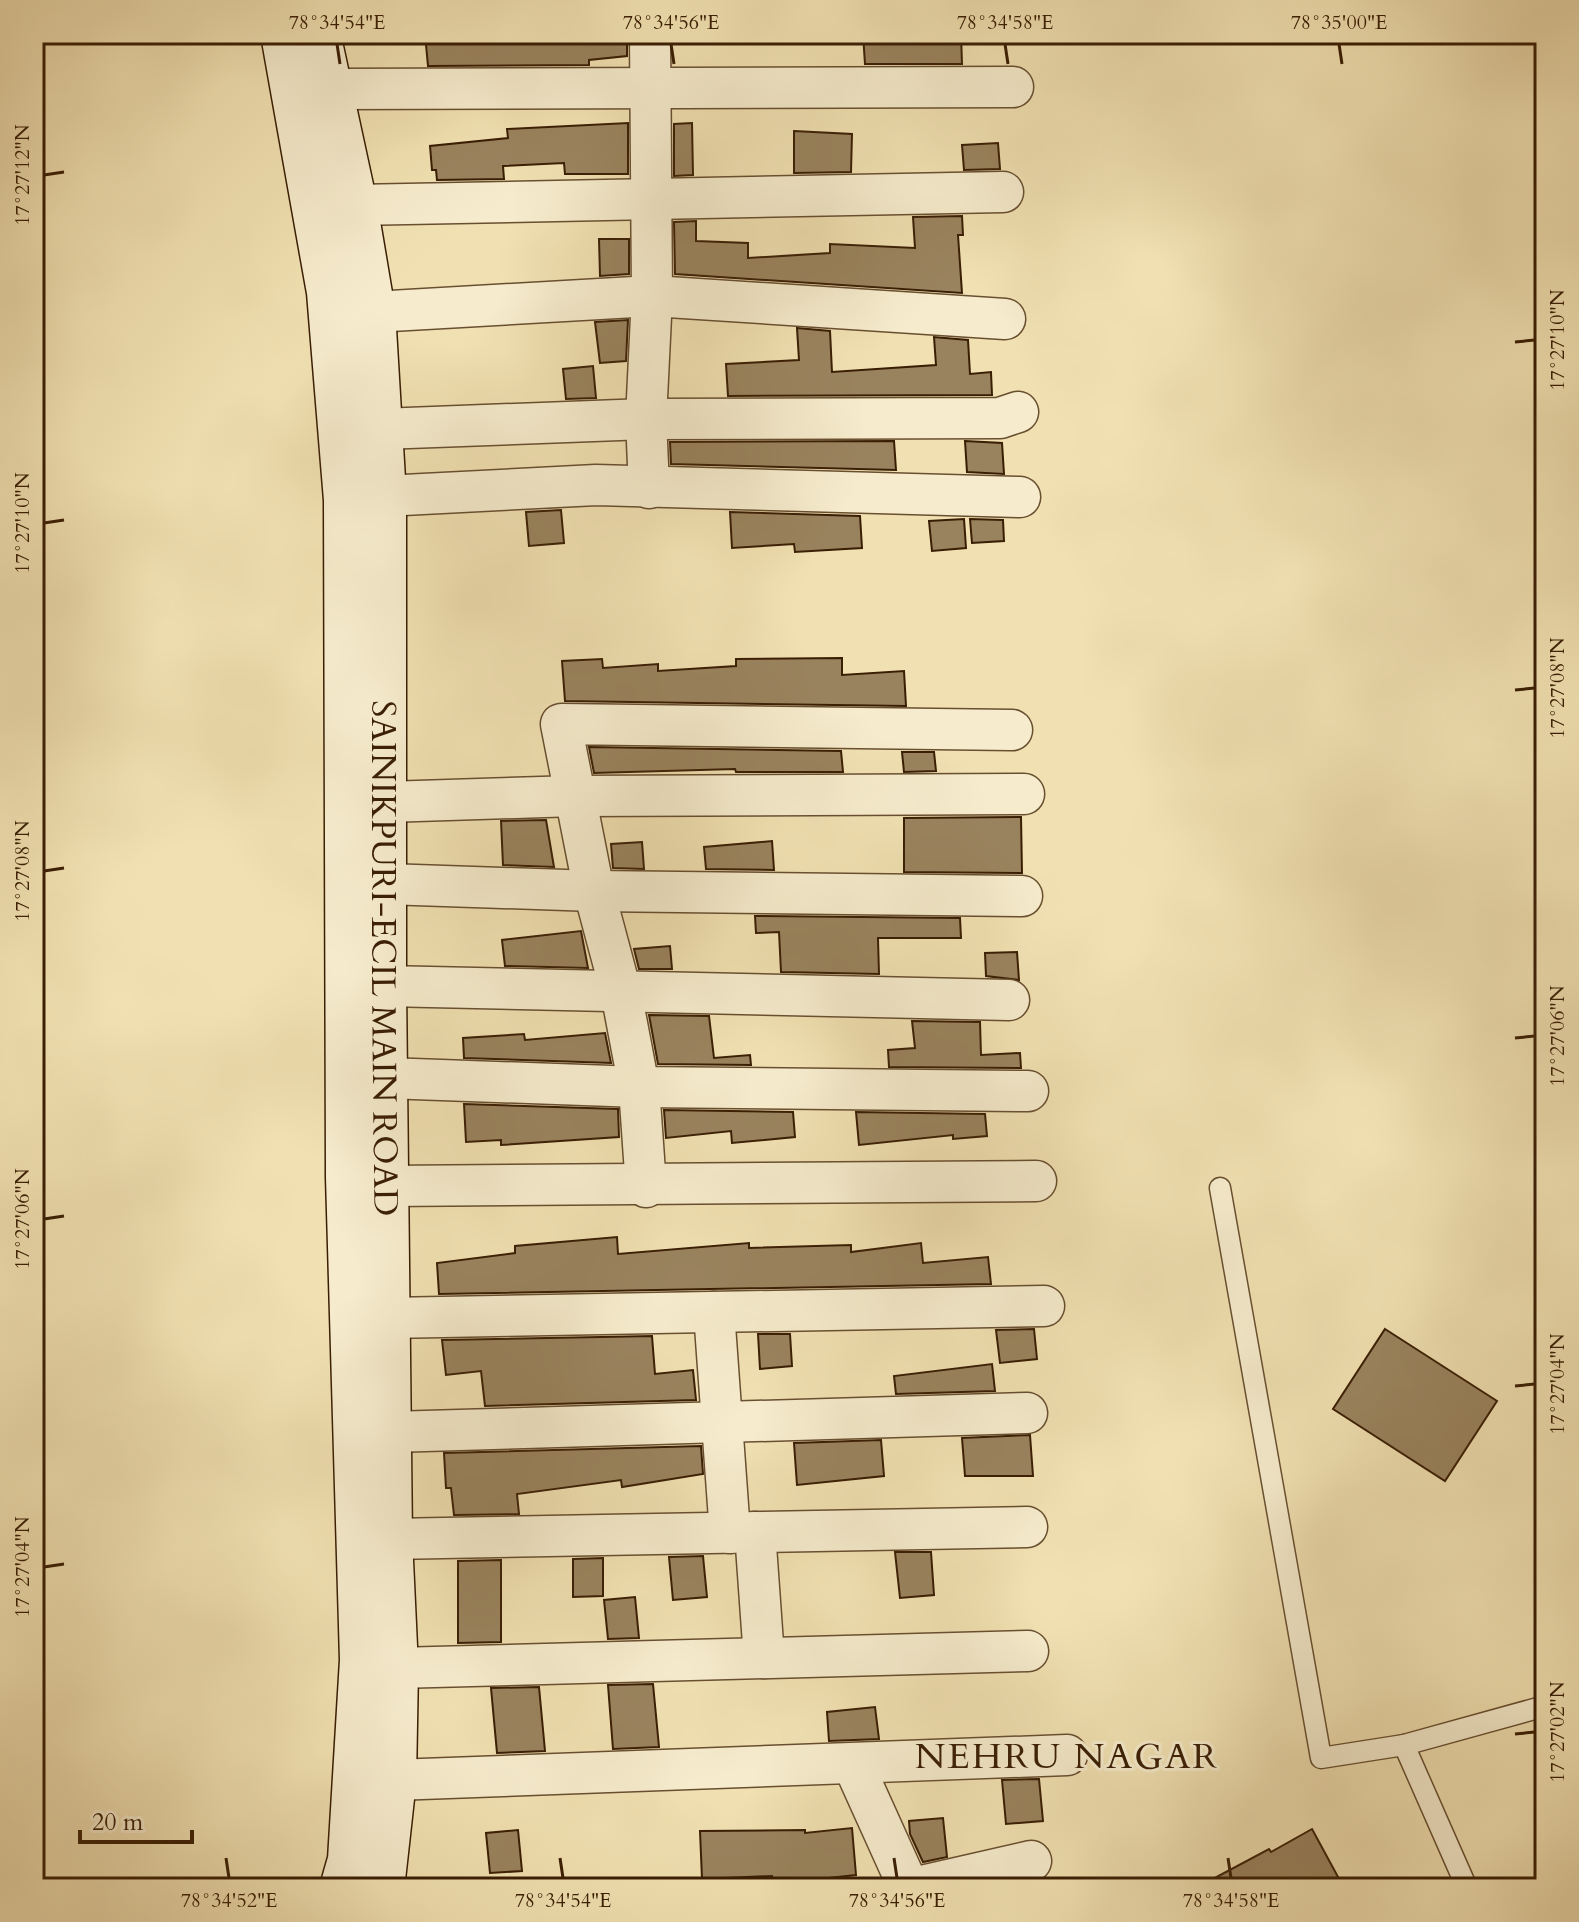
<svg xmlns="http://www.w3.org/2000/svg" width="1579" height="1922" viewBox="0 0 1579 1922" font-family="Cardo,serif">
<rect width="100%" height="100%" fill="#f1e1b2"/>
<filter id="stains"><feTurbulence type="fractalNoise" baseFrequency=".0025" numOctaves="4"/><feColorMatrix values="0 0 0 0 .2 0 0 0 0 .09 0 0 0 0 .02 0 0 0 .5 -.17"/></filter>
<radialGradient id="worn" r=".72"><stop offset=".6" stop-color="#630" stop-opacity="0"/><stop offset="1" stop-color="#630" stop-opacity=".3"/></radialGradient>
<!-- building -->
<g fill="#99835e" stroke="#3a1e04" stroke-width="2">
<polygon points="425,34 627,34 627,56 589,60 589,65 428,66"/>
<polygon points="863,34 961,34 962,64 865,64"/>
<polygon points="628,123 628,174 565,174 564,163 503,166 504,179 437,180 436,170 432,170 430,146 508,138 507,129"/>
<polygon points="692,123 693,175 674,176 674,124"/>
<polygon points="794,131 852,134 851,172 794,173"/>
<polygon points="998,143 1000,169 964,170 962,145"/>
<polygon points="962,216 963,235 958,235 962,293 675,274 674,222 696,221 696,241 748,243 748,258 830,253 830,244 915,248 913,217"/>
<polygon points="599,239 629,239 629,274 600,276"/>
<polygon points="628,320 626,361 600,363 595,322"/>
<polygon points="797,328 830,331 832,372 936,365 934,337 968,340 970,374 991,372 992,395 728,396 726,364 799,360"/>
<polygon points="593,366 596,398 566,399 563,369"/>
<polygon points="894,441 896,470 671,464 670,442"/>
<polygon points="965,441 1002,443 1004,474 967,472"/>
<polygon points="561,510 564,543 529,546 526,512"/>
<polygon points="730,512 860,516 862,548 795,552 794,544 732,548"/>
<polygon points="964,519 966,548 932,551 929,521"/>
<polygon points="970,519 1003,520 1004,541 972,543"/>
<polygon points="842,658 842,675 904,671 906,706 565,701 562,661 602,659 603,668 658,664 658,671 736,666 736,659"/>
<polygon points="589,747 841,751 843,772 736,772 735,769 594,773"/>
<polygon points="902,752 934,752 936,771 904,772"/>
<polygon points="1021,817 1022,873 904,872 904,818"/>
<polygon points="546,820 554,867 503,865 501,821"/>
<polygon points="772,841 774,870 706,869 704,847"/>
<polygon points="642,842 644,869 613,868 611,844"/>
<polygon points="755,916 960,918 961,938 878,938 879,974 781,972 779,932 756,933"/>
<polygon points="581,931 588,968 505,966 502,940"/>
<polygon points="670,946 672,969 639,969 634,949"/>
<polygon points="1017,952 1019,980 986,976 985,953"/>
<polygon points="649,1015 709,1016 714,1058 750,1055 751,1065 658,1064"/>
<polygon points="912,1021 980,1022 981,1055 1020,1053 1021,1068 889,1067 888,1050 915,1048"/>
<polygon points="605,1033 611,1063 464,1058 463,1038 524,1034 525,1040"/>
<polygon points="464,1104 618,1109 619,1137 501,1145 501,1140 466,1142"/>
<polygon points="664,1110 793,1112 795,1137 732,1143 731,1131 666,1138"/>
<polygon points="856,1112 985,1114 987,1136 953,1139 953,1135 859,1145"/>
<polygon points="617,1237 618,1254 749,1243 749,1248 851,1245 851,1252 921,1243 923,1263 988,1257 991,1284 439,1294 437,1263 515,1253 515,1246"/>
<polygon points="1034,1329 1037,1359 1000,1363 996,1330"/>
<polygon points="1385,1329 1497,1401 1445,1481 1333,1409"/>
<polygon points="758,1334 790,1334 792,1366 760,1369"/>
<polygon points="652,1336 655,1374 693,1370 696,1400 485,1406 481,1371 446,1375 442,1340"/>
<polygon points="992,1364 995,1391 896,1394 894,1376"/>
<polygon points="1030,1435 1033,1476 965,1476 962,1438"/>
<polygon points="881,1440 884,1476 797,1485 794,1443"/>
<polygon points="701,1446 703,1474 622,1487 621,1480 517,1494 519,1514 454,1515 451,1488 446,1488 444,1453"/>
<polygon points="895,1552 931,1552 934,1595 900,1598"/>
<polygon points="703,1556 707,1597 673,1600 669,1557"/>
<polygon points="603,1558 603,1596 573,1597 573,1559"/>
<polygon points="501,1560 501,1642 458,1643 458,1561"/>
<polygon points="635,1597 639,1638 608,1639 604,1600"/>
<polygon points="653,1684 659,1747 613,1749 608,1685"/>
<polygon points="539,1687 545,1751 497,1753 491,1688"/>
<polygon points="875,1707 879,1739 829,1741 827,1712"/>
<polygon points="1039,1779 1043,1821 1006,1824 1002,1780"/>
<polygon points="943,1818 947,1857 923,1862 910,1834 909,1821"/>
<polygon points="852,1828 856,1875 773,1884 772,1876 702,1879 700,1831 805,1830 805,1833"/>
<polygon points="1312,1829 1344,1888 1196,1888 1269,1849 1271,1852"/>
<polygon points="518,1830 522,1871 490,1873 486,1833"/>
</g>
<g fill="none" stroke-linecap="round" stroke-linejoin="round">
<defs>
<g id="lane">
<polyline points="1220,1188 1321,1758 1404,1745 1545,1706"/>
<polyline points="1404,1745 1467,1888"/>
</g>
<g id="street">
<polyline points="331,89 1013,87"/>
<polyline points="355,205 1003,192"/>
<polyline points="373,312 652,296 1005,319"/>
<polyline points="381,429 646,419 1000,418 1018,412"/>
<polyline points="649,488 646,419 652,296 650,34"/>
<polyline points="384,496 596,485 1020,497"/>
<polyline points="386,802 575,796 1024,794"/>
<polyline points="386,884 594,891 1022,896"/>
<polyline points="384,986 1009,1000"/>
<polyline points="386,1078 639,1087 1028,1091"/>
<polyline points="388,1186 1036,1181"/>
<polyline points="646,1187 639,1087 621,992 594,891 561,724 1012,730"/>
<polyline points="714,1312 730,1533"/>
<polyline points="387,1318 1044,1306"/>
<polyline points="391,1432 1027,1413"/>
<polyline points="755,1532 764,1658"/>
<polyline points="390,1539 1027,1527"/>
<polyline points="396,1668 1028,1651"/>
<polyline points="853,1764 909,1888"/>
<polyline points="394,1780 1067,1755"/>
<polyline points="913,1888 1031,1861"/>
</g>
<g id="secondary">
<polyline points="283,34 329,292 346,500 348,1177 362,1660 350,1860 342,1888"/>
<path id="s1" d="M318,34l37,171 18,107 11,184v490l6,553 6,129 -2,112 -12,108"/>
</g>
</defs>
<!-- lane casing -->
<use href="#lane" stroke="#684f30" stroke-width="23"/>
<!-- street casing -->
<use href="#street" stroke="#684f30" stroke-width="43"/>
<!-- secondary casing -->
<use href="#secondary" stroke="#3a1e04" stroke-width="47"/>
<!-- lane -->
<use href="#lane" stroke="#f6eccd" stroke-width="20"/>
<!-- street -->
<use href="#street" stroke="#f6eccd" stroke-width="40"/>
<!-- secondary -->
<use href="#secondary" stroke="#f6eccd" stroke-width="44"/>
</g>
<!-- ticks -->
<path fill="none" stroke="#3a1e04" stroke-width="3" d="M337,44l3,20M671,44l3,20M1005,44l3,20M1339,44l3,20M44,175l20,-3M1515,342l20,-2M44,523l20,-3M1515,690l20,-2M44,871l20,-3M1515,1038l20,-2M44,1219l20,-3M1515,1386l20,-2M44,1567l20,-3M1515,1734l20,-2M226,1858l3,20M560,1858l3,20M894,1858l3,20M1228,1858l3,20"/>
<g text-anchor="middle" stroke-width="6" stroke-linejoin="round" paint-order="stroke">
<!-- street labels -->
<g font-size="34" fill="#3a1e04" stroke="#f6eccd">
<text dy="12" stroke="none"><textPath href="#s1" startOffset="930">SAINIKPURI-ECIL MAIN ROAD</textPath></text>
</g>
<!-- neighbourhood labels -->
<g font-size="36" letter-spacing="2" fill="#3a1e04" stroke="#f6eccd">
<text x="1067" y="1768">NEHRU NAGAR</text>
</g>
</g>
<!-- margin -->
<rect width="1579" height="1922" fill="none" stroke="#f1e1b2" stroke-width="88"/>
<!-- scale -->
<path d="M80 1830v12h112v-12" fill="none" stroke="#3a1e04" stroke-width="4"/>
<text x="92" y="1830" font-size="24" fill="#3a1e04" stroke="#f6eccd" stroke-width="6" paint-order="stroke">20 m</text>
<rect x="44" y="44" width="1491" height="1834" fill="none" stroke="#3a1e04" stroke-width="3"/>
<g font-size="20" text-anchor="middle" fill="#3a1e04">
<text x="337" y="29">78°34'54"E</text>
<text x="671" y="29">78°34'56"E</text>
<text x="1005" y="29">78°34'58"E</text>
<text x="1339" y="29">78°35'00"E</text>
<text transform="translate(22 175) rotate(-90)" y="7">17°27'12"N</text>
<text transform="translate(1557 340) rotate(-90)" y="7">17°27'10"N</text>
<text transform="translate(22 523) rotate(-90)" y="7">17°27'10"N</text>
<text transform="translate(1557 688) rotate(-90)" y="7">17°27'08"N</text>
<text transform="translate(22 871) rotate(-90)" y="7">17°27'08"N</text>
<text transform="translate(1557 1036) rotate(-90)" y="7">17°27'06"N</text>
<text transform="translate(22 1219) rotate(-90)" y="7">17°27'06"N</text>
<text transform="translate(1557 1384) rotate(-90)" y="7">17°27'04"N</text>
<text transform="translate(22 1567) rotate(-90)" y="7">17°27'04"N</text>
<text transform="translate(1557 1732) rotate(-90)" y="7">17°27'02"N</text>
<text x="229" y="1907">78°34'52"E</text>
<text x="563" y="1907">78°34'54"E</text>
<text x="897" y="1907">78°34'56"E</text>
<text x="1231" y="1907">78°34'58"E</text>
</g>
<rect width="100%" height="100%" filter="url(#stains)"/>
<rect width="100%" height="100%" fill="url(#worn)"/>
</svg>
